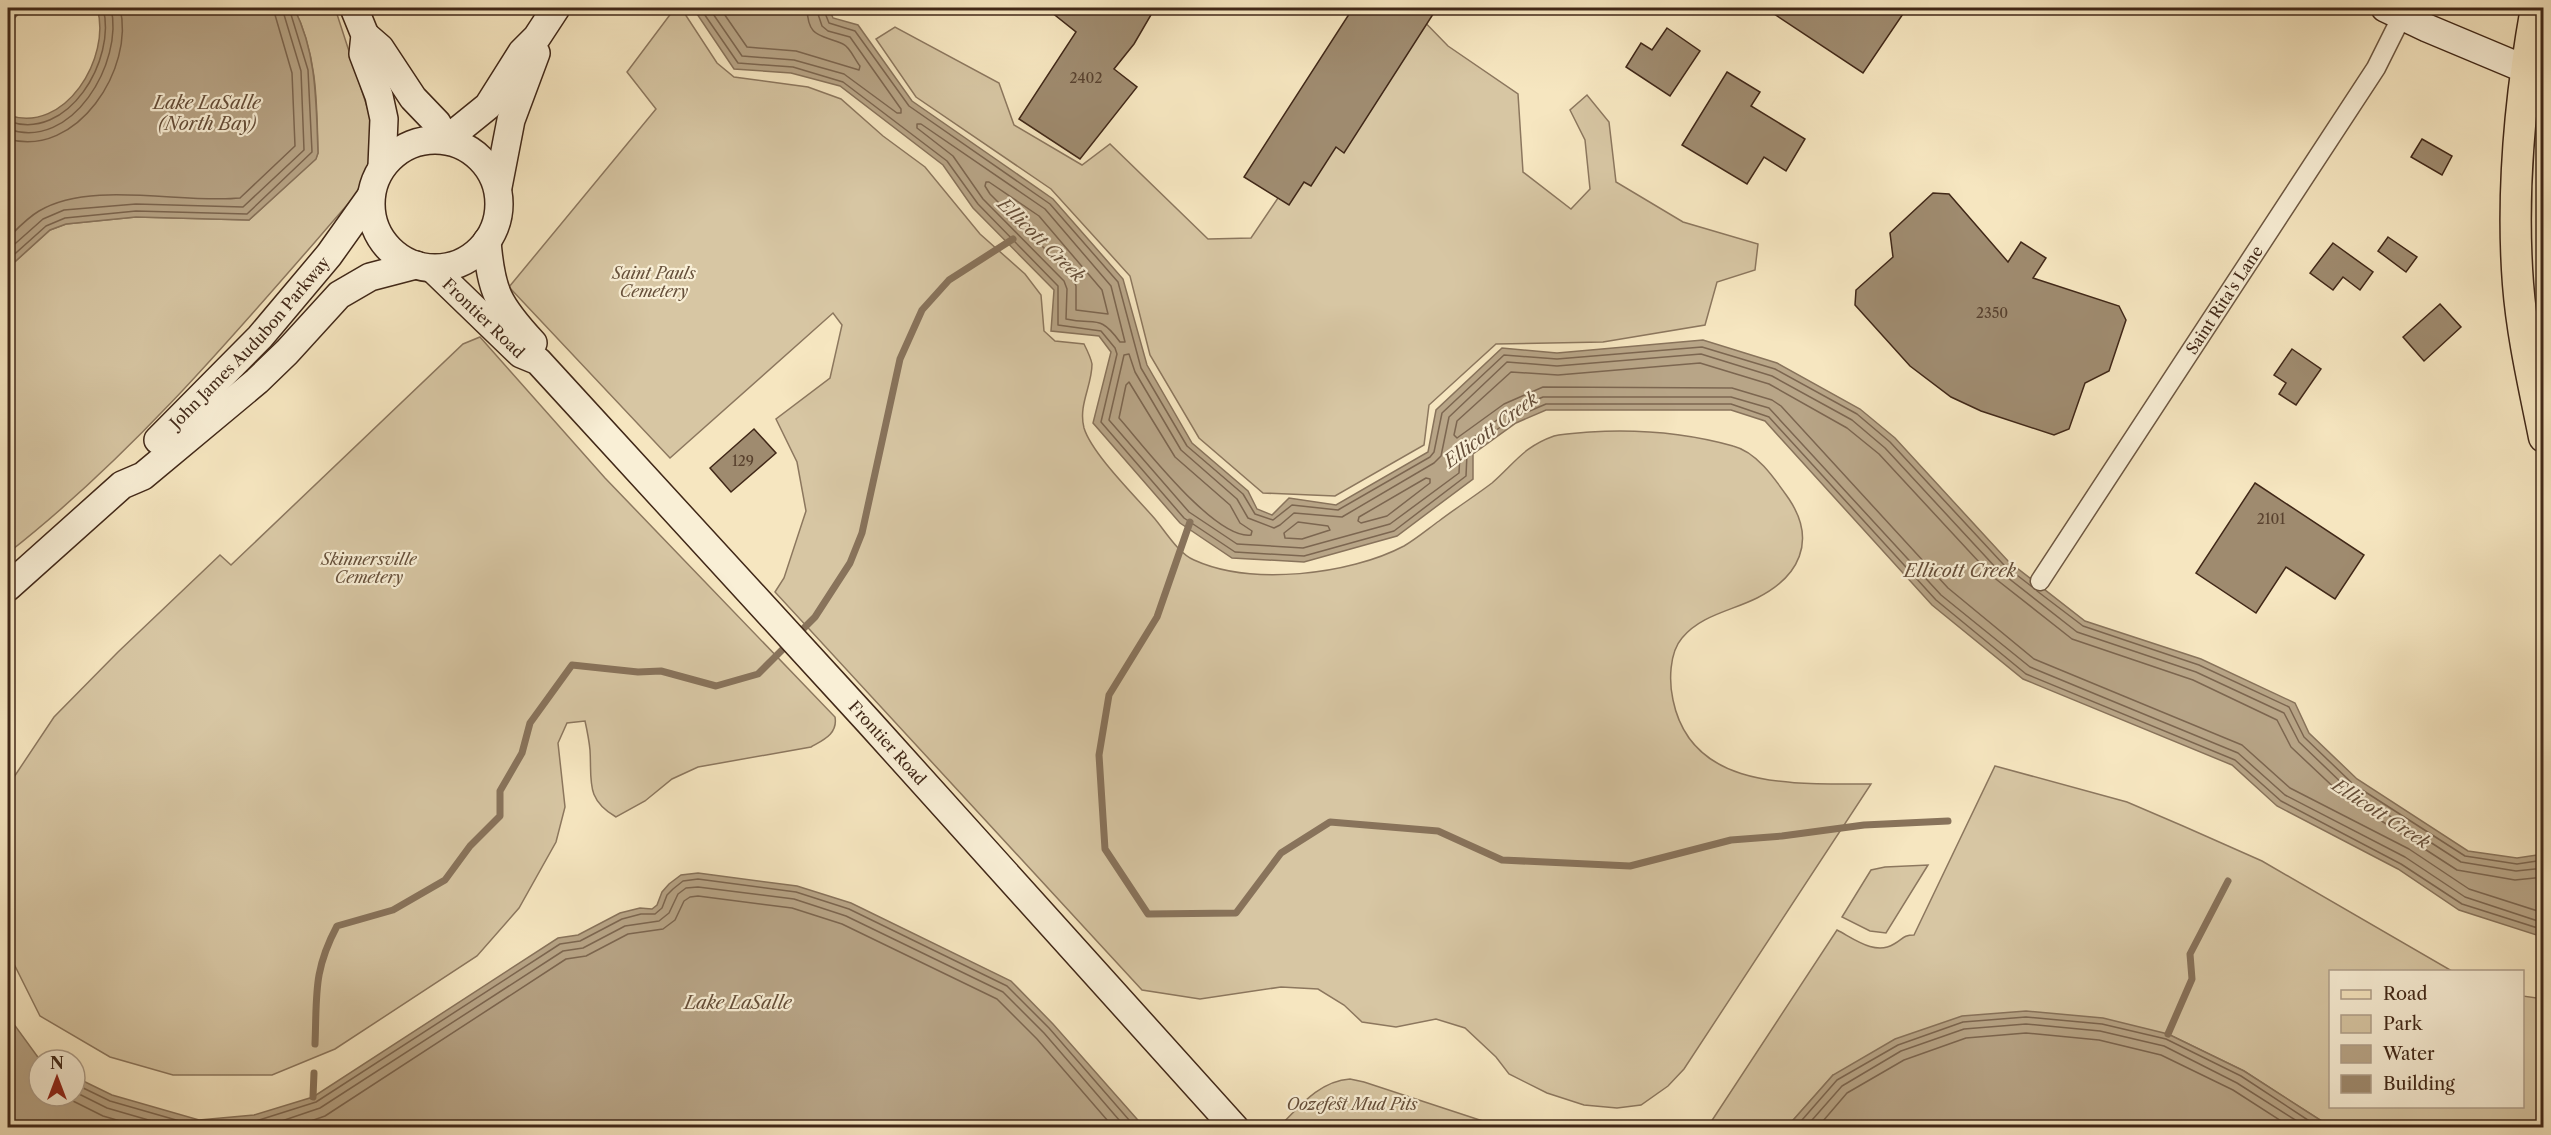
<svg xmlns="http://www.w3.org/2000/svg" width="2551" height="1135" viewBox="0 0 2551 1135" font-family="'Libre Caslon Text',serif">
<rect width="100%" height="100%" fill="#f6e6c0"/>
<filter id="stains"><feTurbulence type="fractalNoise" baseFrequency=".00333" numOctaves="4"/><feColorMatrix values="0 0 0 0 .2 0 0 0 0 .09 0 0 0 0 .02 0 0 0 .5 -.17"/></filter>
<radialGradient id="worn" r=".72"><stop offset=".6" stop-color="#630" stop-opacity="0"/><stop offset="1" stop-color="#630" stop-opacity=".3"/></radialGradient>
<!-- green -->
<g fill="#d7c6a3" stroke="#8c775e" stroke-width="1.5">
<path d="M294,8h41l36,111v50l-10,20c-111,127 -220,260 -353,364v-285l42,-38 16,-6 70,-7 113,3 67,-62 2,-5c-1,-50 -1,-100 -24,-145z"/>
<path d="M675,8h3l7,6 32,49 17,14 74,10 33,12 42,37 42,31 55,67 45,40 16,21 3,36 11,10 29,3c3,6 7,14 8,20 0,22 -14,41 -8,64 8,26 52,69 71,91 10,12 24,35 39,41 57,26 155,15 210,-14 12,-7 24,-17 35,-25 17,-13 36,-25 53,-38 23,-20 31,-36 62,-47 11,-3 24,-3 36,-4 48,-3 96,1 143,14 24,6 42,33 56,53 28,42 10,78 -32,99 -26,13 -56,17 -75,40 -13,15 -13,44 -9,62 19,93 125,83 198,84l-187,285 -16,17 -27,19 -24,3 -33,-3 -37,-12 -38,-19 -13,-17 -31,-29 -29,-9 -40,8 -34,-5 -18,-17 -26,-16 -37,-2 -81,12 -58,-9 -367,-398 9,-14 22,-67 -9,-49 -21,-43 54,-41 12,-53 -9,-12 -163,145 -161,-171 147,-178 -29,-37z"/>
<polygon points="1406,8 1411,8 1448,46 1518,94 1523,172 1571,209 1590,189 1585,140 1570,110 1587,95 1609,122 1616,182 1683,222 1758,244 1755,270 1717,282 1705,325 1603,342 1496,344 1429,405 1424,445 1335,496 1263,493 1199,438 1150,355 1130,276 1051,189 916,97 876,39 895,27 999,83 1014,125 1082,165 1110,144 1208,239 1251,238"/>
<path d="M480,337l125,141 230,239c3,17 -12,23 -24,30l-113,20 -26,12 -27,22 -29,16c-31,-18 -24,-36 -26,-67 -1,-10 -3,-20 -5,-29l-18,2 -9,20 7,64 -9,35 -37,66 -42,48 -142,93 -63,26h-99l-63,-18 -70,-41 -28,-56 -4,-24v-150l46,-69 64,-65 102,-97 11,10 232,-221z"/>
<path d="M1995,766l132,36 56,24 79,35 190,110 -122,1v134h192l1,-110 20,3v128h-212l-87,-56 -76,-37 -335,41 -46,52 -80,1 130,-198c16,8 38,26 57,14 9,-5 9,-9 20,-9z"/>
<polygon points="1928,865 1886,933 1870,931 1842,917 1871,870 1885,867"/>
<path d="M1350,1079l14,3 137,45h-222c20,-20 40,-46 71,-48z"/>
</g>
<!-- water -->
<g fill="#b8a587" stroke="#88735b" stroke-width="1.5">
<polygon points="8,8 24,8 8,25"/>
<path d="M97,8h197c23,46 22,94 24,145l-2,6 -67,61 -113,-3 -70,7 -16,6 -42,38v-153c57,20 104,-58 89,-107z"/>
<polygon points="693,8 829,8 833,18 858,25 912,101 1053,199 1123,279 1147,365 1192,443 1248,491 1257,509 1272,515 1289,498 1336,505 1428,452 1436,410 1502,348 1557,353 1703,340 1777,363 1860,409 1895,438 2008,561 2085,621 2201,659 2295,703 2309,733 2357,779 2468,851 2517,858 2543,854 2543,937 2459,910 2398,869 2277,806 2232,765 2023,679 1932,605 1765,421 1731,410 1546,410 1516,423 1473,454 1473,479 1397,536 1304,562 1232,558 1180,523 1093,423 1111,352 1099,336 1051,331 1054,290 973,208 943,165 840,86 791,73 734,69"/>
<polygon points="698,873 797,886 851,903 1011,981 1053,1024 1144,1127 8,1127 8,1010 13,1023 40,1060 39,1096 75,1096 75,1077 112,1095 199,1120 254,1115 313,1097 558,938 578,935 620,913 640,908 652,909 657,905 662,892 669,884 681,875"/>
<polygon points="2026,1011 2103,1018 2168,1034 2244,1071 2331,1127 1787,1127 1833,1075 1895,1039 1962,1016"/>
</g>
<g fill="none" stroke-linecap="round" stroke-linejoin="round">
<!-- shore -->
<g stroke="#7c6650" stroke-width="1.5">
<polyline points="700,8 738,63 793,67 843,82 947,161 978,204 1058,286 1058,325 1101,331 1115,348 1117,354 1101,422 1184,518 1235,552 1304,556 1394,531 1466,476 1467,454 1470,449 1513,418 1546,404 1731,404 1769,417 1936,600 2026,674 2235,760 2281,801 2401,864 2462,904 2544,930"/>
<polyline points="709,8 742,56 794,60 844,74 897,113 901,113 901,109 850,37 828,31 822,26 816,8"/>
<path d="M720,8l27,39 49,4 63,19 1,-4c-5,-6 -10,-19 -17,-22 -21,-10 -35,-4 -36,-36"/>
<polyline points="823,8 829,23 855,31 909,106 1050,204 1118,282 1141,368 1187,446 1243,494 1255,514 1273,520 1292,505 1338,510 1430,457 1434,452 1442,413 1504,355 1557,359 1702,347 1775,369 1857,414 1890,442 2004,565 2031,586"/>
<path d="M8,121c60,22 109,-62 95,-113"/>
<path d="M917,124h4l124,85 66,77 14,56h-5c-21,-29 -24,-16 -54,-23l1,-30 -3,-8 -81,-82 -30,-43 -36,-28z"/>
<path d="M8,129c64,23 116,-67 103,-121"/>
<path d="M8,139c69,20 127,-71 112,-131"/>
<polygon points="986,182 989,182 1039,216 1102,290 1108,314 1076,310 1076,286 1072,276 990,194 985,186"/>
<path d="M8,238c9,-9 19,-20 31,-27 52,-31 143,-7 201,-13l55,-52 -3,-73 -19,-65"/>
<polyline points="8,250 43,219 64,210 136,204 243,207 304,150 301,71 282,8"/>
<polyline points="8,260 46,226 65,218 136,211 247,214 312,152 308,70 289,8"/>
<path d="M1129,382l46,75 55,48 10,18 12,8 -1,4c-36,5 -108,-90 -132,-117l7,-33z"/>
<polygon points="1426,478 1430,479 1430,483 1387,516 1361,523 1358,521 1359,517"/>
<polygon points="1298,522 1328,526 1330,530 1302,539 1285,538 1284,533"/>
<polyline points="2037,591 2083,626 2199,665 2289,707 2304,737 2353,784 2465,856 2517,864 2544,860"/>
<polyline points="2544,868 2516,871 2461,862 2348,789 2299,742 2284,713 2196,672 2077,632 1998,570 1885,448 1852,420 1772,376 1701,354 1557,366 1507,362 1449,417 1441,456 1434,463 1342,517 1294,513 1280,525 1274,528 1248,518 1237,499 1181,450 1135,372 1129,354 1124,355 1109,420 1189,512 1237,544 1303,548 1390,524 1459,473 1460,453 1464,445 1509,411 1543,397 1731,397 1769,408 1941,595 2030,667 2238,753 2285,795 2405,857 2465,897 2544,923"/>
<polyline points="2544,877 2515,880 2457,870 2343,796 2291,747 2277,720 2193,680 2072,639 1992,576 1879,454 1847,428 1769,384 1700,363 1558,375 1511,372 1457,421 1454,435 1457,438 1504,404 1543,387 1732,388 1772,400 1781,406 1948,588 2034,659 2242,745 2290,788 2409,849 2469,889 2544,913"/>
<polyline points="75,1084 110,1101 197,1126 256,1121 316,1102 560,944 580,941 622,919 641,914 655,914 662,908 667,895 673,889 683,881 698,879 796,892 849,909 1007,986 1049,1028 1136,1128"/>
<polyline points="75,1092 107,1108 176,1128"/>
<polyline points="63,1096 103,1116 144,1128"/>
<polyline points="261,1128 320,1108 563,951 583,948 625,926 659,921 669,913 678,894 686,888 698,887 794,899 846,916 1003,992 1044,1033 1126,1128"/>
<polyline points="291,1128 325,1116 566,959 586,956 628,934 663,929 675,920 684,901 690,897 698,896 792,908 842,924 997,999 1037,1039 1114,1128"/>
<polyline points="1795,1128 1837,1080 1898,1045 1963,1022 2026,1017 2102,1024 2166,1039 2241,1076 2320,1128"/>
<polyline points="1805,1128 1842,1086 1901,1051 1964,1029 2026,1024 2100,1031 2164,1046 2237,1083 2308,1128"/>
<polyline points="1817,1128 1847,1093 1904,1060 1966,1038 2026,1033 2099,1040 2161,1055 2233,1090 2292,1128"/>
</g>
<!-- stream -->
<g stroke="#88735b" stroke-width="7">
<polyline points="1190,522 1157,617 1109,695 1099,755 1105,849 1148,914 1236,913 1281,853 1330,822 1438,831 1502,860 1630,866 1731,840 1782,836 1864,825 1948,821"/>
<polyline points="796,636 815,617 850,563 862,533 900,359 922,310 949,280 1013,239"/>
<polyline points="2168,1034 2192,979 2190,954 2228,881"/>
<path d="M315,1044c2,-49 -2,-73 22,-118l56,-16 52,-30 25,-34 30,-30v-25l22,-38 8,-30 42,-58 66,7 23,-1 55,15 42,-12 30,-30"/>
<polyline points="313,1097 314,1073"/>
</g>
</g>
<!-- building -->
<g fill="#9f8b6f" stroke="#412818" stroke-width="1.5">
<polygon points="1046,8 1155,8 1134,44 1114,69 1137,87 1080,159 1019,119 1076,32"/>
<polygon points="1353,8 1437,8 1344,153 1336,147 1311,186 1304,182 1289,205 1244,177"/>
<polygon points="1765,8 1907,8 1863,73"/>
<polygon points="1667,28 1700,51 1670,96 1626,67 1641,43 1652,50"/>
<polygon points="1727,72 1760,92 1751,106 1805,139 1786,171 1764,157 1747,184 1682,145"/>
<polygon points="2422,139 2452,156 2442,175 2411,157"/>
<polygon points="1933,193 1949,194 2008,262 2021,242 2046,258 2033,278 2119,306 2126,320 2109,371 2085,383 2069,429 2054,435 1981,411 1951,397 1910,366 1855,305 1856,290 1893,257 1890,233"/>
<polygon points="2388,237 2417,257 2406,272 2378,251"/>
<polygon points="2333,243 2373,272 2360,290 2343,277 2333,290 2310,273"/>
<polygon points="2440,304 2461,327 2424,361 2403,337"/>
<polygon points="2292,349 2321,369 2296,405 2279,394 2286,383 2274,375"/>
<polygon points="754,429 776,453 731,492 710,468"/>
<polygon points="2255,483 2364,555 2335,599 2286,567 2256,613 2196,573"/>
</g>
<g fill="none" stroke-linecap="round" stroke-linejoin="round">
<defs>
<g id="street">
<path id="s1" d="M2040,581l336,-513 26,-52"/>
</g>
<g id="secondary">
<polyline points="354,8 365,35 363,54 379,96 384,119 382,166"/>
<polyline points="2385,8 2427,28 2544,77"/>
<polyline points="365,35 380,48 413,98 437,123 446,140 488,106 522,52 537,37 556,8"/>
<circle cx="435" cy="204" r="64"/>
<polyline points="498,187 511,120 536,53"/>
<path d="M487,241c4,51 11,64 46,102"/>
<path id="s2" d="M434,270l87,84 17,7 331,361 366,406"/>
<path id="s3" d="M158,440l102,-103 69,-82 42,-59"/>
<polyline points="8,587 122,485 143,476 257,381 287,352 339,295 370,277 416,265"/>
</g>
<path id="primary" d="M2536,8c-16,90 -25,184 -18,276 4,52 16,103 26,153"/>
</defs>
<!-- street casing -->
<use href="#street" stroke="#6e5842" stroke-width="21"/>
<!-- secondary casing -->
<use href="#secondary" stroke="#412818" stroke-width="30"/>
<!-- primary casing -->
<use href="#primary" stroke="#412818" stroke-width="33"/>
<!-- street -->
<use href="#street" stroke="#f9efd6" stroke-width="18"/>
<!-- secondary -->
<use href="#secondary" stroke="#f9efd6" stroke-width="27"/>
<!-- primary -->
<use href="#primary" stroke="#f6e6c0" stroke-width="30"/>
</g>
<g text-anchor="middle" stroke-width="4.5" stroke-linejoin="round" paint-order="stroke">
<!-- number labels -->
<g font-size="14" fill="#58412e">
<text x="1086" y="83">2402</text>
<text x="1992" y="318">2350</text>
<text x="743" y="466">129</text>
<text x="2271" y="524">2101</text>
</g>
<!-- park labels -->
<g font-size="16" font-style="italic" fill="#66503b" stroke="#f9efd6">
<text x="654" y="279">Saint Pauls<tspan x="654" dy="18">Cemetery</tspan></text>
<text x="369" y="565">Skinnersville<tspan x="369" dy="18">Cemetery</tspan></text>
<text x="1352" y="1110">Oozefest Mud Pits</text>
</g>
<!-- street labels -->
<g font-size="16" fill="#412818" stroke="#f9efd6">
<text dy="6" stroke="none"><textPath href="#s1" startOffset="336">Saint Rita's Lane</textPath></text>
<text dy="6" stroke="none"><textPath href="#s2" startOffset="69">Frontier Road</textPath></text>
<text dy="6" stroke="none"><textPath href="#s3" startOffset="134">John James Audubon Parkway</textPath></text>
<text dy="6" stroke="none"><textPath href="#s2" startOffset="657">Frontier Road</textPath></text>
</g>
<!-- water labels -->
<g font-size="18" font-style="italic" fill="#654e39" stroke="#f9efd6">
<text x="207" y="109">Lake LaSalle<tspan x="207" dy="21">(North Bay)</tspan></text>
<text transform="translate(1041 240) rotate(44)" y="6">Ellicott Creek</text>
<text transform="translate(1491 430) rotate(-37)" y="6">Ellicott Creek</text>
<text x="1960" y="577">Ellicott Creek</text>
<text transform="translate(2381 814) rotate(33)" y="6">Ellicott Creek</text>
<text x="738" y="1009">Lake LaSalle</text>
</g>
</g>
<!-- margin -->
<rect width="2551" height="1135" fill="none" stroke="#f6e6c0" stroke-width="30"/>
<rect x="9" y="9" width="2533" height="1117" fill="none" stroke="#412818" stroke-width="3"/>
<rect x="15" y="15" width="2521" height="1105" fill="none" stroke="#412818" stroke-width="1.5"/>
<!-- legend -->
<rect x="2329" y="970" width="195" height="138" fill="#f9efd6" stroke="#af9f8a" stroke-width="1.5"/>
<rect x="2341" y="990" width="30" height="9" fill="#f6e6c0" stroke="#af9f8a" stroke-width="1.5"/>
<text x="2383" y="1000" font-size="18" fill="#412818">Road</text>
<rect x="2341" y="1015" width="30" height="18" fill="#d7c6a3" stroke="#af9f8a" stroke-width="1.5"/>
<text x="2383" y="1030" font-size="18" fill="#412818">Park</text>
<rect x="2341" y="1045" width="30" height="18" fill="#b8a587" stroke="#af9f8a" stroke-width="1.5"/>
<text x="2383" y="1060" font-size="18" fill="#412818">Water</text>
<rect x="2341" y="1075" width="30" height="18" fill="#9f8b6f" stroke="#af9f8a" stroke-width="1.5"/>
<text x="2383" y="1090" font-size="18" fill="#412818">Building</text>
<!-- north arrow -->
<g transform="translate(57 1078)"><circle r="28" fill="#f9efd6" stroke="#af9f8a" stroke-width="1.5"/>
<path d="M0-4.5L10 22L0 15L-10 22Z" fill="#8f2418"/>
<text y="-9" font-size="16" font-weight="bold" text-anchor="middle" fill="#412818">N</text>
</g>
<rect width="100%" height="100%" filter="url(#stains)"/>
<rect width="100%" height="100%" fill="url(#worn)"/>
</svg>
